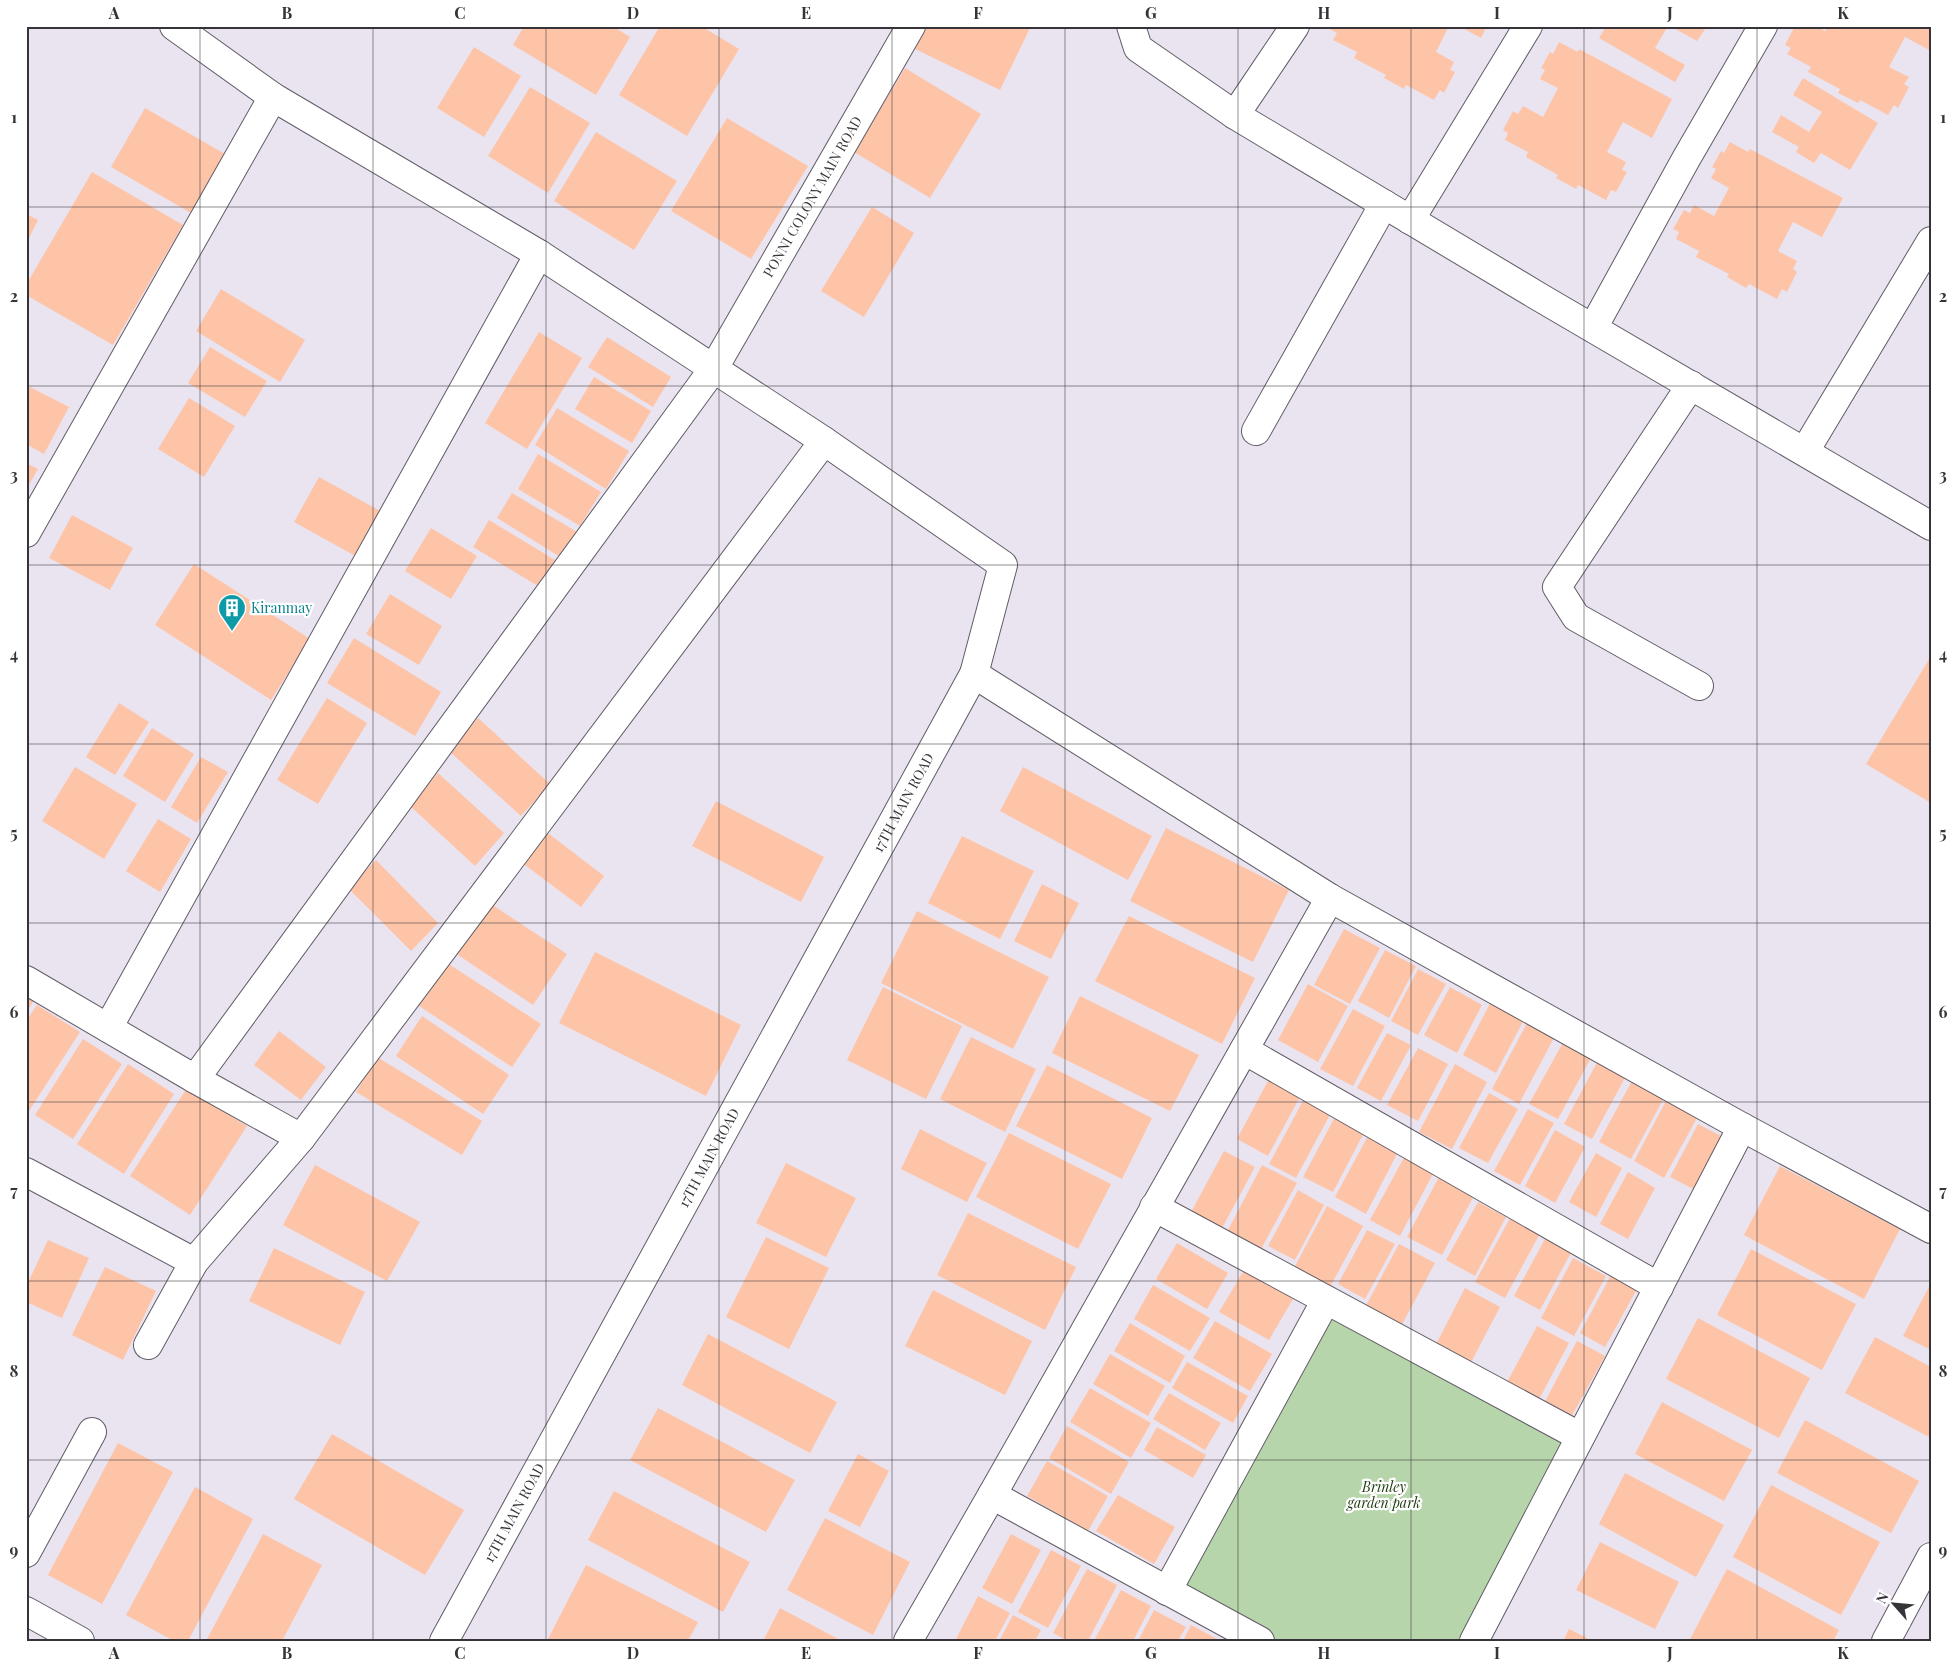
<svg xmlns="http://www.w3.org/2000/svg" width="1957" height="1667" viewBox="0 0 1957 1667" font-family="'Playfair Display',serif">
<rect width="100%" height="100%" fill="#eae4f1"/>
<!-- green -->
<polygon fill="#b7d5ab" points="1326,1300 1579,1436 1474,1641 1260,1641 1167,1591"/>
<!-- building -->
<g fill="#fec4a8">
<polygon points="524,26 612,26 630,37 596,95 513,45"/>
<polygon points="660,26 701,26 739,49 687,136 619,95"/>
<polygon points="926,26 1031,26 1000,90 915,49"/>
<polygon points="1333,26 1449,26 1436,52 1454,62 1450,70 1455,72 1444,93 1440,90 1434,100 1406,85 1404,89 1384,78 1386,75 1354,58 1357,52 1333,40 1337,33 1331,30"/>
<polygon points="1459,26 1487,26 1481,38"/>
<polygon points="1606,26 1668,26 1655,48 1685,65 1675,82 1599,38"/>
<polygon points="1670,26 1701,26 1705,29 1697,41"/>
<polygon points="1795,26 1801,29 1802,26 1816,26 1825,31 1828,26 1931,26 1931,51 1905,37 1889,67 1909,77 1904,84 1909,87 1898,108 1894,105 1888,115 1860,100 1858,103 1838,93 1840,89 1808,72 1811,67 1787,54 1791,48 1785,45"/>
<polygon points="1559,42 1578,52 1579,49 1672,99 1652,138 1623,122 1607,152 1626,162 1622,170 1627,172 1616,192 1611,190 1606,200 1578,185 1576,189 1556,178 1558,175 1526,157 1528,152 1505,140 1508,133 1503,130 1513,111 1518,114 1523,106 1543,117 1558,88 1540,79 1545,70 1541,68 1550,52 1553,54"/>
<polygon points="474,47 521,76 484,137 437,108"/>
<polygon points="905,68 981,114 930,198 854,152"/>
<polygon points="1803,78 1878,123 1850,170 1821,153 1814,163 1796,152 1799,147 1772,132 1781,115 1809,132 1822,112 1793,95"/>
<polygon points="530,87 590,123 548,193 488,156"/>
<polygon points="145,108 225,154 191,213 111,167"/>
<polygon points="727,118 808,166 751,259 671,211"/>
<polygon points="596,132 677,181 634,250 554,201"/>
<polygon points="1730,142 1748,152 1750,149 1843,198 1822,237 1793,222 1778,251 1797,261 1793,269 1797,272 1787,292 1782,289 1777,299 1749,284 1746,288 1727,277 1729,274 1696,257 1699,251 1676,239 1679,232 1673,229 1684,210 1690,213 1694,205 1714,216 1729,188 1711,178 1716,169 1712,167 1721,151 1724,153"/>
<polygon points="92,172 183,225 113,345 26,295 26,285"/>
<polygon points="872,207 914,233 864,317 821,291"/>
<polygon points="26,214 38,220 26,244"/>
<polygon points="221,289 305,340 280,382 196,331"/>
<polygon points="539,332 582,358 527,449 485,423"/>
<polygon points="607,337 671,377 653,407 588,367"/>
<polygon points="210,347 267,381 245,417 188,383"/>
<polygon points="594,377 651,411 632,443 575,409"/>
<polygon points="26,385 69,407 44,454 26,444"/>
<polygon points="189,398 235,426 204,477 158,449"/>
<polygon points="557,408 629,451 606,489 535,445"/>
<polygon points="538,454 601,492 580,526 518,489"/>
<polygon points="26,463 38,469 26,490"/>
<polygon points="319,477 382,512 357,557 294,522"/>
<polygon points="512,493 577,532 562,558 497,518"/>
<polygon points="72,515 133,548 110,590 49,558"/>
<polygon points="489,520 555,560 538,586 473,547"/>
<polygon points="431,528 477,556 451,599 405,571"/>
<polygon points="194,564 310,639 271,700 155,625"/>
<polygon points="390,594 442,626 419,665 366,634"/>
<polygon points="354,638 441,692 415,736 327,683"/>
<polygon points="1931,656 1931,803 1866,764"/>
<polygon points="327,698 367,723 318,804 277,780"/>
<polygon points="119,703 149,722 115,775 86,757"/>
<polygon points="478,718 550,784 521,816 449,751"/>
<polygon points="152,728 194,754 165,802 123,776"/>
<polygon points="201,757 228,772 197,823 171,807"/>
<polygon points="75,767 137,804 104,859 42,821"/>
<polygon points="1023,767 1152,836 1128,880 1000,811"/>
<polygon points="438,773 504,833 475,866 409,805"/>
<polygon points="716,801 824,857 801,902 692,846"/>
<polygon points="158,819 191,839 160,892 126,871"/>
<polygon points="1166,828 1289,890 1253,962 1130,901"/>
<polygon points="544,830 604,876 581,907 521,862"/>
<polygon points="962,836 1034,871 1000,939 928,903"/>
<polygon points="376,860 438,923 411,951 348,888"/>
<polygon points="1042,884 1079,903 1051,959 1014,941"/>
<polygon points="488,902 567,954 533,1005 455,953"/>
<polygon points="917,911 1049,977 1013,1049 881,983"/>
<polygon points="1129,916 1255,978 1222,1044 1095,981"/>
<polygon points="1344,929 1380,948 1350,1004 1314,985"/>
<polygon points="1385,950 1416,966 1389,1018 1358,1001"/>
<polygon points="595,952 741,1025 706,1096 559,1023"/>
<polygon points="444,961 541,1024 512,1067 416,1004"/>
<polygon points="1418,969 1446,984 1418,1035 1391,1021"/>
<polygon points="1308,984 1348,1006 1318,1062 1278,1040"/>
<polygon points="883,987 962,1026 926,1099 847,1060"/>
<polygon points="1450,987 1482,1005 1457,1053 1424,1035"/>
<polygon points="26,991 36,997 26,1013"/>
<polygon points="1495,994 1528,1012 1496,1073 1463,1055"/>
<polygon points="1080,996 1199,1055 1170,1111 1052,1053"/>
<polygon points="37,1005 80,1032 29,1111 26,1109 26,1021"/>
<polygon points="1353,1009 1385,1026 1353,1086 1320,1069"/>
<polygon points="422,1016 509,1075 483,1114 396,1056"/>
<polygon points="1529,1019 1556,1034 1519,1104 1492,1089"/>
<polygon points="279,1031 326,1067 301,1100 254,1065"/>
<polygon points="1387,1033 1411,1045 1381,1101 1357,1088"/>
<polygon points="971,1037 1036,1069 1005,1132 940,1099"/>
<polygon points="1566,1037 1594,1052 1558,1119 1529,1104"/>
<polygon points="83,1039 122,1064 73,1139 35,1115"/>
<polygon points="1418,1048 1448,1064 1418,1121 1387,1105"/>
<polygon points="377,1057 482,1121 462,1155 356,1092"/>
<polygon points="1599,1059 1627,1074 1592,1139 1564,1124"/>
<polygon points="128,1064 174,1094 124,1174 77,1144"/>
<polygon points="1455,1064 1487,1082 1452,1149 1419,1132"/>
<polygon points="1047,1065 1152,1118 1122,1179 1016,1126"/>
<polygon points="1634,1077 1666,1094 1631,1159 1599,1142"/>
<polygon points="1269,1079 1301,1095 1268,1156 1237,1139"/>
<polygon points="187,1088 247,1126 190,1215 130,1176"/>
<polygon points="1489,1093 1518,1109 1488,1163 1459,1148"/>
<polygon points="1305,1097 1332,1111 1296,1178 1269,1164"/>
<polygon points="1666,1101 1697,1118 1664,1178 1634,1161"/>
<polygon points="1528,1109 1554,1123 1520,1185 1494,1171"/>
<polygon points="1337,1113 1366,1129 1333,1192 1303,1177"/>
<polygon points="1698,1124 1729,1140 1701,1193 1670,1177"/>
<polygon points="920,1129 987,1163 967,1202 901,1169"/>
<polygon points="1555,1130 1585,1147 1555,1203 1525,1186"/>
<polygon points="1370,1132 1400,1148 1366,1214 1335,1197"/>
<polygon points="1009,1133 1111,1184 1078,1249 976,1197"/>
<polygon points="1224,1151 1255,1167 1221,1230 1190,1214"/>
<polygon points="1596,1153 1622,1168 1596,1217 1569,1202"/>
<polygon points="1406,1154 1435,1170 1400,1236 1370,1220"/>
<polygon points="786,1163 856,1198 826,1257 756,1223"/>
<polygon points="315,1165 420,1222 387,1281 283,1225"/>
<polygon points="1262,1165 1297,1183 1260,1251 1227,1232"/>
<polygon points="1780,1166 1900,1229 1864,1299 1744,1235"/>
<polygon points="1628,1172 1655,1188 1628,1239 1600,1224"/>
<polygon points="1440,1175 1475,1194 1442,1255 1407,1237"/>
<polygon points="1298,1190 1324,1205 1295,1260 1268,1246"/>
<polygon points="1478,1202 1506,1217 1475,1276 1446,1260"/>
<polygon points="1327,1206 1363,1226 1330,1287 1294,1268"/>
<polygon points="1514,1211 1543,1228 1505,1298 1475,1282"/>
<polygon points="968,1213 1076,1267 1045,1330 937,1275"/>
<polygon points="1367,1230 1395,1244 1365,1299 1338,1284"/>
<polygon points="766,1237 829,1268 789,1349 726,1317"/>
<polygon points="1546,1237 1572,1251 1540,1310 1514,1296"/>
<polygon points="48,1240 89,1258 62,1318 26,1302 26,1287"/>
<polygon points="1177,1243 1228,1273 1207,1309 1156,1279"/>
<polygon points="1399,1244 1435,1263 1399,1330 1363,1311"/>
<polygon points="274,1248 365,1292 340,1345 249,1301"/>
<polygon points="1751,1249 1856,1304 1822,1370 1717,1315"/>
<polygon points="1573,1258 1606,1276 1574,1336 1541,1318"/>
<polygon points="105,1267 156,1291 123,1360 72,1335"/>
<polygon points="1244,1270 1293,1299 1269,1340 1219,1312"/>
<polygon points="1611,1275 1637,1289 1605,1347 1580,1333"/>
<polygon points="1931,1283 1931,1350 1903,1336"/>
<polygon points="1153,1285 1210,1318 1190,1351 1134,1319"/>
<polygon points="1465,1288 1500,1307 1467,1370 1432,1352"/>
<polygon points="933,1290 1032,1341 1005,1395 905,1346"/>
<polygon points="1698,1318 1810,1378 1779,1438 1666,1379"/>
<polygon points="1215,1321 1272,1354 1250,1391 1193,1358"/>
<polygon points="1130,1323 1185,1356 1170,1383 1114,1351"/>
<polygon points="1537,1326 1569,1343 1537,1403 1505,1386"/>
<polygon points="708,1334 837,1402 810,1453 682,1385"/>
<polygon points="1875,1337 1931,1367 1931,1438 1845,1393"/>
<polygon points="1577,1341 1605,1356 1570,1419 1543,1405"/>
<polygon points="1110,1354 1165,1386 1148,1416 1093,1384"/>
<polygon points="1187,1362 1248,1396 1233,1423 1172,1388"/>
<polygon points="1090,1388 1151,1423 1131,1458 1070,1422"/>
<polygon points="1169,1393 1221,1423 1205,1450 1153,1419"/>
<polygon points="1662,1402 1752,1450 1724,1501 1635,1454"/>
<polygon points="658,1408 795,1480 766,1532 630,1460"/>
<polygon points="1805,1420 1919,1481 1891,1533 1777,1473"/>
<polygon points="1067,1426 1129,1462 1111,1494 1049,1458"/>
<polygon points="1157,1427 1206,1455 1193,1478 1144,1450"/>
<polygon points="332,1434 464,1510 425,1575 294,1499"/>
<polygon points="118,1443 173,1472 102,1604 48,1575"/>
<polygon points="858,1454 889,1471 860,1527 828,1511"/>
<polygon points="1047,1461 1108,1496 1088,1531 1027,1496"/>
<polygon points="1625,1473 1724,1525 1696,1577 1599,1524"/>
<polygon points="1771,1485 1880,1542 1841,1615 1733,1557"/>
<polygon points="195,1487 253,1519 188,1641 174,1641 126,1615"/>
<polygon points="614,1491 750,1562 723,1612 588,1540"/>
<polygon points="1118,1495 1175,1527 1154,1564 1096,1531"/>
<polygon points="825,1518 910,1562 873,1635 787,1590"/>
<polygon points="263,1534 322,1565 282,1641 206,1641"/>
<polygon points="1011,1534 1041,1550 1012,1604 982,1588"/>
<polygon points="1600,1542 1679,1582 1655,1629 1576,1590"/>
<polygon points="1051,1550 1081,1566 1048,1628 1018,1612"/>
<polygon points="586,1565 698,1622 688,1641 547,1641"/>
<polygon points="1087,1569 1117,1585 1088,1641 1068,1641 1053,1633"/>
<polygon points="1727,1569 1839,1630 1833,1641 1689,1641"/>
<polygon points="1121,1590 1151,1606 1133,1641 1094,1641"/>
<polygon points="978,1596 1010,1613 995,1641 955,1641"/>
<polygon points="780,1608 842,1641 763,1641"/>
<polygon points="1154,1610 1186,1627 1178,1641 1138,1641"/>
<polygon points="1013,1615 1041,1630 1035,1641 999,1641"/>
<polygon points="1191,1625 1221,1641 1183,1641"/>
<polygon points="1569,1629 1593,1641 1563,1641"/>
</g>
<g fill="none" stroke-linecap="round" stroke-linejoin="round">
<defs>
<g id="minor">
<polyline points="174,26 273,97 539,254 824,441 1003,565 974,674 1330,898 1742,1127 1931,1229"/>
<polyline points="1131,26 1138,48 1235,115 1541,298 1931,526"/>
<polyline points="1235,115 1295,26"/>
<polyline points="1410,220 1528,26"/>
<polyline points="1593,328 1686,159 1763,26"/>
<polyline points="1691,385 1557,587 1576,617 1699,686"/>
<polyline points="1256,431 1384,204"/>
<polyline points="1805,451 1931,241"/>
<polyline points="26,533 273,97"/>
<polyline points="26,980 195,1079 301,1138"/>
<polyline points="108,1028 539,254"/>
<polyline points="1244,1050 1659,1287"/>
<path id="s1" d="M195,1079l519,-711 197,-342"/>
<polyline points="26,1172 194,1262 301,1138 824,441"/>
<polyline points="1154,1207 1579,1436"/>
<polyline points="148,1345 194,1262"/>
<polyline points="992,1495 1260,1641"/>
<polyline points="26,1553 92,1432"/>
<polyline points="1167,1591 1326,1300"/>
<polyline points="26,1611 80,1641"/>
<path id="s2" d="M444,1641l530,-967"/>
<polyline points="908,1641 992,1495 1330,898"/>
<polyline points="1474,1641 1742,1127"/>
<polyline points="1886,1641 1931,1557"/>
</g>
</defs>
<!-- minor casing -->
<use href="#minor" stroke="#605c66" stroke-width="30"/>
<!-- minor -->
<use href="#minor" stroke="#fff" stroke-width="28"/>
</g>
<!-- grid -->
<path fill="none" stroke="#363439" stroke-width="1" stroke-opacity="0.55" d="M200,26v1615M373,26v1615M546,26v1615M719,26v1615M892,26v1615M1065,26v1615M1238,26v1615M1411,26v1615M1584,26v1615M1757,26v1615M26,207h1905M26,386h1905M26,565h1905M26,744h1905M26,923h1905M26,1102h1905M26,1281h1905M26,1460h1905"/>
<!-- icons -->
<defs>
<symbol id="building-pin" viewBox="-11 -11 22 30"><path d="M0 17L-7.5 6A9.5 9.5 0 1 1 7.5 6Z" fill="#0f9aa8" stroke="#fff"/><path d="M-4-6H4V6H1V3H-1V6H-4ZM-2.5-4.3h1.7v1.8h-1.7ZM.8-4.3h1.7v1.8H.8ZM-2.5-1h1.7V.8h-1.7ZM.8-1h1.7V.8H.8Z" fill="#fff"/></symbol>
</defs>
<g fill-rule="evenodd">
<use href="#building-pin" x="216" y="592" width="32" height="43"/>
</g>
<g text-anchor="middle" stroke-width="4.5" stroke-linejoin="round" paint-order="stroke">
<!-- street labels -->
<g font-size="14" fill="#363439" stroke="#fff">
<text dy="5" stroke="none"><textPath href="#s1" startOffset="1078">PONNI COLONY MAIN ROAD</textPath></text>
<text dy="5" stroke="none"><textPath href="#s2" startOffset="956">17TH MAIN ROAD</textPath></text>
<text dy="5" stroke="none"><textPath href="#s2" startOffset="551">17TH MAIN ROAD</textPath></text>
<text dy="5" stroke="none"><textPath href="#s2" startOffset="146">17TH MAIN ROAD</textPath></text>
</g>
<!-- culture labels -->
<g font-size="14" fill="#0d838f" stroke="#fff" text-anchor="start">
<text x="251" y="613">Kiranmay</text>
</g>
<!-- park labels -->
<g font-size="14" font-style="italic" fill="#1e3a0f" stroke="#fff">
<text x="1384" y="1492">Brinley<tspan x="1384" dy="16">garden park</tspan></text>
</g>
</g>
<!-- border -->
<rect width="1957" height="1667" fill="none" stroke="#ffffff" stroke-width="55"/>
<!-- north arrow -->
<g transform="translate(1894 1604) rotate(297)" stroke="#ffffff" stroke-width="4" paint-order="stroke">
<path d="M0-4L9 19L0 12L-9 19Z" fill="#363439"/>
<text y="-8" font-size="14" font-weight="bold" text-anchor="middle" fill="#363439">N</text>
</g>
<rect x="28" y="28" width="1902" height="1612" fill="none" stroke="#363439" stroke-width="2"/>
<g font-size="16" text-anchor="middle" font-weight="bold" fill="#363439">
<text x="114" y="19">A</text>
<text x="287" y="19">B</text>
<text x="460" y="19">C</text>
<text x="633" y="19">D</text>
<text x="806" y="19">E</text>
<text x="978" y="19">F</text>
<text x="1151" y="19">G</text>
<text x="1324" y="19">H</text>
<text x="1497" y="19">I</text>
<text x="1670" y="19">J</text>
<text x="1843" y="19">K</text>
<text x="14" y="123">1</text>
<text x="1943" y="123">1</text>
<text x="14" y="302">2</text>
<text x="1943" y="302">2</text>
<text x="14" y="481">3</text>
<text x="1943" y="481">3</text>
<text x="14" y="660">4</text>
<text x="1943" y="660">4</text>
<text x="14" y="839">5</text>
<text x="1943" y="839">5</text>
<text x="14" y="1018">6</text>
<text x="1943" y="1018">6</text>
<text x="14" y="1197">7</text>
<text x="1943" y="1197">7</text>
<text x="14" y="1377">8</text>
<text x="1943" y="1377">8</text>
<text x="14" y="1556">9</text>
<text x="1943" y="1556">9</text>
<text x="114" y="1659">A</text>
<text x="287" y="1659">B</text>
<text x="460" y="1659">C</text>
<text x="633" y="1659">D</text>
<text x="806" y="1659">E</text>
<text x="978" y="1659">F</text>
<text x="1151" y="1659">G</text>
<text x="1324" y="1659">H</text>
<text x="1497" y="1659">I</text>
<text x="1670" y="1659">J</text>
<text x="1843" y="1659">K</text>
</g>
</svg>
